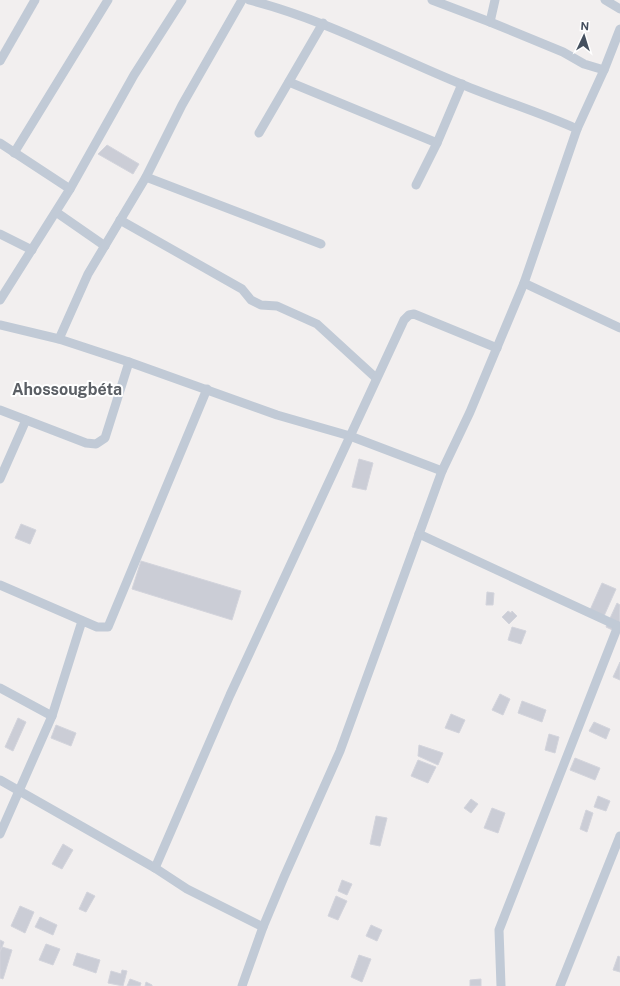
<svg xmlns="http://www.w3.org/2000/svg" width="620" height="986" viewBox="0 0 620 986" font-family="'Public Sans',sans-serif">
<rect width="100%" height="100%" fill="#f2efef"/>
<!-- building -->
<g fill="#cbcdd6" stroke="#d3d4dc">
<polygon points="107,145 139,164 133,174 98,154"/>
<polygon points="359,459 373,463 366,490 352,487"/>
<polygon points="21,524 36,530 30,544 15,538"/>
<polygon points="141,561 241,591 232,620 132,589"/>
<polygon points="602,583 616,589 604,616 590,610"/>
<polygon points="487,592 494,593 493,605 486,605"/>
<polygon points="617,603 620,605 619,633 606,627"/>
<polygon points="508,611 511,613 512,611 517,616 509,624 502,617"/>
<polygon points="512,627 526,631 521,644 508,640"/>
<polygon points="620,662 620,680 613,677"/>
<polygon points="500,694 510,699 503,715 492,710"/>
<polygon points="522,701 546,710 542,722 518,713"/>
<polygon points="451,714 465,720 459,733 445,728"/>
<polygon points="18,718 26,722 13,751 5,747"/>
<polygon points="594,722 610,729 606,739 589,731"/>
<polygon points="56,725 76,733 71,746 51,738"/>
<polygon points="549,734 559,737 555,753 545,750"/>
<polygon points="419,745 443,753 438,765 418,756"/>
<polygon points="575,758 600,768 595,780 570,770"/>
<polygon points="418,760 436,767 428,783 411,776"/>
<polygon points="598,796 610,801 606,811 594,807"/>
<polygon points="471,799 478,804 471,813 464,808"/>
<polygon points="492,808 505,813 498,833 484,828"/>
<polygon points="586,810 593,813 587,832 580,829"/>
<polygon points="376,816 387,818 380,846 370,844"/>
<polygon points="63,844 73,850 62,869 52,864"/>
<polygon points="342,880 352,884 347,895 338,891"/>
<polygon points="87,892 95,896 86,912 79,909"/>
<polygon points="336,896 347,901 338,920 328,916"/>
<polygon points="20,906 34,912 25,933 11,926"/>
<polygon points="40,917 57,925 53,935 35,927"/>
<polygon points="371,925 382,930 377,941 366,936"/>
<polygon points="0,940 4,942 0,952"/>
<polygon points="46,944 60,949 53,965 39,960"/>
<polygon points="2,947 12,950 3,979 0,978 0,952"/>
<polygon points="77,953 100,960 96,973 73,965"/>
<polygon points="359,955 371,959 362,982 351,977"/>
<polygon points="618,956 620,957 620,972 613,970"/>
<polygon points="122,970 127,971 123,986 108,983 111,971 121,974"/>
<polygon points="130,979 141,983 140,986 127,986"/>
<polygon points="481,979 481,986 470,986 470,980"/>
<polygon points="146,982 152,985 152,986 145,986"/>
</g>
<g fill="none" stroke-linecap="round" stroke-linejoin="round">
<!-- street -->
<g stroke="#c1cad6" stroke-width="9">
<path d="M249,0c75,19 141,55 212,84 38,16 78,28 116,45"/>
<polyline points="432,0 490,22 495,0"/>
<polyline points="605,0 620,9"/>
<polyline points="490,22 563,52 584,64 604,70"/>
<polyline points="0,61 35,0"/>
<polyline points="289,82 437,143"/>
<polyline points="259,133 323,23"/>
<polyline points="0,143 70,189"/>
<polyline points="14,153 108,0"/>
<polyline points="146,177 321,244"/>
<polyline points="416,185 437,143 462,84"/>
<polyline points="56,212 105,246"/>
<polyline points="120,220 242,289 251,300 261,305 277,306 317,324 376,378"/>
<polyline points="0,234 32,250"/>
<polyline points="524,283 620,328"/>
<polyline points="0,300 70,189 134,75 182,0"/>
<polyline points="0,325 59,339 129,362 277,415 350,436 442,471"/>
<polyline points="59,339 88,274 146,177 182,105 242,0"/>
<polyline points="0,410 86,443 96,444 105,438 129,362"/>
<polyline points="0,479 26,420"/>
<polyline points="419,534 620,627"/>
<polyline points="0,585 97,627 108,627 207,389"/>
<polyline points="0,688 52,716"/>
<polyline points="0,780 155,868 187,889 263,927"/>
<polyline points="0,834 52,716 82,621"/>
<polyline points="155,868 230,695 404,320 409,315 414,314 497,348"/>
<polyline points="242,986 263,927 284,877 340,751 442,471 470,412 524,283 577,129 604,70 620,29"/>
<polyline points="501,986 499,930 618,626"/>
<polyline points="560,986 620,836"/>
</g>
</g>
<g text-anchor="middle" stroke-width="4" stroke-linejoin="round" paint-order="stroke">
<!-- quarter labels -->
<g font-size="16" font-weight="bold" fill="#5b5f65" stroke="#fff">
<text x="67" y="395">Ahossougbéta</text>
</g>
</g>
<!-- north arrow -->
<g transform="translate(584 36) rotate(4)" stroke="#ffffff" stroke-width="3" paint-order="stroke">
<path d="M0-3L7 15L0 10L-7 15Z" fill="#45505f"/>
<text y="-6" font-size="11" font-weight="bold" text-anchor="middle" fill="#45505f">N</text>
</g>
</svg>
